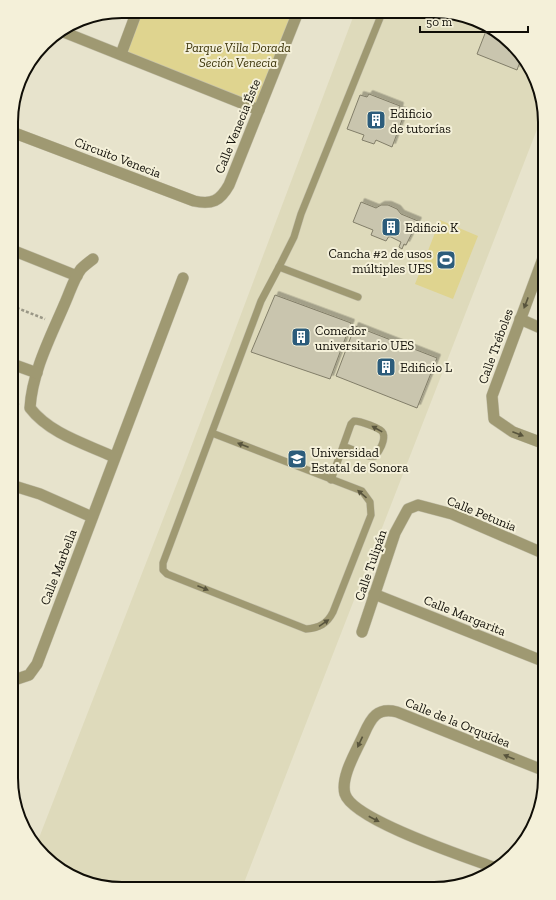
<svg xmlns="http://www.w3.org/2000/svg" width="556" height="900" viewBox="0 0 556 900" font-family="'Zilla Slab',serif">
<defs>
<filter id="shadow"><feDropShadow dx="3.5" dy="-3.5" stdDeviation="0" flood-color="#0004"/></filter>
</defs>
<rect width="100%" height="100%" fill="#e7e3cc"/>
<!-- built -->
<polygon fill="#dedabb" points="355,12 455,13 502,34 537,80 543,114 242,888 107,888 54,866 37,843 183,468"/>
<!-- green -->
<g fill="#dfd48f">
<polygon points="137,11 299,12 262,108 121,55"/>
<polygon points="440,220 478,236 453,299 415,284"/>
</g>
<!-- building -->
<g fill="#c9c5ae" stroke="#827e69" filter="url(#shadow)">
<polygon points="486,31 505,39 521,59 517,70 477,54"/>
<polygon points="369,94 400,106 399,110 405,112 392,147 376,140 374,144 362,140 364,135 347,129 360,95 367,97"/>
<polygon points="361,202 376,208 381,205 388,205 397,209 401,214 418,221 406,245 404,244 402,249 399,247 401,242 389,236 386,241 371,235 373,230 353,222"/>
<polygon points="275,295 351,323 330,379 251,352"/>
<polygon points="355,326 437,358 417,408 336,376"/>
</g>
<g fill="none" stroke-linecap="round" stroke-linejoin="round">
<defs>
<g id="service">
<polyline points="358,297 279,267 294,237 301,214 382,13"/>
<path d="M212,433l150,58 8,11 1,13 -38,97c-6,12 -14,16 -27,17l-139,-55 -4,-4v-7l98,-262 18,-34"/>
<path d="M331,480l20,-56 3,-3c6,0 27,7 29,12 3,7 -4,19 -8,23h-6l-26,-10"/>
</g>
<g id="minor">
<polyline points="61,31 259,110"/>
<polyline points="121,54 137,11"/>
<path d="M12,132l182,69c18,4 26,0 35,-16l69,-173"/>
<polyline points="12,250 77,276"/>
<path d="M93,259c-4,3 -8,6 -12,10 -7,9 -11,23 -16,34 -14,33 -33,69 -35,105 20,26 56,36 84,49"/>
<polyline points="520,319 545,330"/>
<polyline points="12,364 37,373"/>
<polyline points="545,444 513,432 494,419 492,396 545,253"/>
<polyline points="11,485 40,494 92,517"/>
<polyline points="374,594 545,662"/>
<polyline points="362,632 395,533 408,509 418,505 452,514 545,554"/>
<polyline points="11,681 29,675 37,664 183,278"/>
<path d="M493,867c-27,-10 -140,-47 -148,-73 -5,-17 12,-44 19,-60 7,-16 13,-27 33,-22l148,59"/>
</g>
</defs>
<!-- service casing -->
<use href="#service" stroke="#c5c1ac" stroke-width="8"/>
<!-- minor casing -->
<use href="#minor" stroke="#c5c1ac" stroke-width="12"/>
<!-- path -->
<g stroke="#9a9786" stroke-width="2.5" stroke-dasharray="3 2" stroke-linecap="butt">
<polyline points="12,306 45,319"/>
<polyline points="12,403 19,405"/>
</g>
<!-- service -->
<use href="#service" stroke="#9f9972" stroke-width="7"/>
<!-- minor -->
<use href="#minor" stroke="#9f9972" stroke-width="11"/>
</g>
<!-- one-way arrows -->
<defs><path id="oneway-solid" d="M-6-.8H1V-3.2L6.5 0L1 3.2V.8H-6Z"/></defs>
<g fill="#58543c">
<use href="#oneway-solid" transform="translate(526 303) rotate(111)"/>
<use href="#oneway-solid" transform="translate(377 429) rotate(-151)"/>
<use href="#oneway-solid" transform="translate(518 434) rotate(21)"/>
<use href="#oneway-solid" transform="translate(243 445) rotate(-159)"/>
<use href="#oneway-solid" transform="translate(362 494) rotate(-139)"/>
<use href="#oneway-solid" transform="translate(203 588) rotate(22)"/>
<use href="#oneway-solid" transform="translate(324 623) rotate(-34)"/>
<use href="#oneway-solid" transform="translate(360 742) rotate(115)"/>
<use href="#oneway-solid" transform="translate(509 757) rotate(-158)"/>
<use href="#oneway-solid" transform="translate(374 819) rotate(28)"/>
</g>
<!-- icons -->
<defs>
<symbol id="building-square" viewBox="-11 -11 22 22"><rect x="-9" y="-9" width="18" height="18" rx="4" fill="#2c5c7b" stroke="#f4f0d9"/><path d="M-4-6H4V6H1V3H-1V6H-4ZM-2.5-4.3h1.7v1.8h-1.7ZM.8-4.3h1.7v1.8H.8ZM-2.5-1h1.7V.8h-1.7ZM.8-1h1.7V.8H.8Z" fill="#fff"/></symbol>
<symbol id="stadium-square" viewBox="-11 -11 22 22"><rect x="-9" y="-9" width="18" height="18" rx="4" fill="#2c5c7b" stroke="#f4f0d9"/><path d="M0-5a6.5 5 0 1 0 0 10a6.5 5 0 1 0 0-10ZM-3.5-1.8h7v3.6h-7Z" fill="#fff"/></symbol>
<symbol id="university-square" viewBox="-11 -11 22 22"><rect x="-9" y="-9" width="18" height="18" rx="4" fill="#2c5c7b" stroke="#f4f0d9"/><path d="M0-5L7-2L0 1L-7-2ZM-4 1L0 2.5L4 1V4Q0 6-4 4Z" fill="#fff"/></symbol>
</defs>
<g fill-rule="evenodd">
<use href="#building-square" x="365" y="109" width="22" height="22"/>
<use href="#building-square" x="380" y="216" width="22" height="22"/>
<use href="#stadium-square" x="435" y="249" width="22" height="22"/>
<use href="#building-square" x="290" y="326" width="22" height="22"/>
<use href="#building-square" x="375" y="356" width="22" height="22"/>
<use href="#university-square" x="286" y="448" width="22" height="22"/>
</g>
<g text-anchor="middle" stroke-width="4" stroke-linejoin="round" paint-order="stroke">
<!-- park labels -->
<g font-size="13" font-style="italic" fill="#3d350a" stroke="#f4f0d9">
<text x="238" y="52">Parque Villa Dorada<tspan x="238" dy="15">Seción Venecia</tspan></text>
</g>
<!-- poi labels -->
<g font-size="13" fill="#100e07" stroke="#f4f0d9" text-anchor="start">
<text x="390" y="118">Edificio<tspan x="390" dy="15">de tutorías</tspan></text>
<text x="405" y="232">Edificio K</text>
<text x="432" y="258" text-anchor="end">Cancha #2 de usos<tspan x="432" dy="15">múltiples UES</tspan></text>
<text x="315" y="335">Comedor<tspan x="315" dy="15">universitario UES</tspan></text>
<text x="400" y="372">Edificio L</text>
<text x="311" y="457">Universidad<tspan x="311" dy="15">Estatal de Sonora</tspan></text>
</g>
<!-- street labels -->
<g font-size="13" fill="#100e07" stroke="#f4f0d9">
<text transform="translate(237 126) rotate(-68)" y="5">Calle Venecia Éste</text>
<text transform="translate(118 157) rotate(21)" y="5">Circuito Venecia</text>
<text transform="translate(495 346) rotate(-70)" y="5">Calle Tréboles</text>
<text transform="translate(482 513) rotate(22)" y="5">Calle Petunia</text>
<text transform="translate(370 565) rotate(-71)" y="5">Calle Tulipán</text>
<text transform="translate(58 567) rotate(-69)" y="5">Calle Marbella</text>
<text transform="translate(465 615) rotate(22)" y="5">Calle Margarita</text>
<text transform="translate(458 722) rotate(22)" y="5">Calle de la Orquídea</text>
</g>
</g>
<!-- crop -->
<path d="M0 0H556V900H0ZM122 18H434A104 104 0 0 1 538 122V778A104 104 0 0 1 434 882H122A104 104 0 0 1 18 778V122A104 104 0 0 1 122 18Z" fill="#f4f0d9" fill-rule="evenodd"/>
<path fill="none" stroke="#100e07" stroke-width="2" d="M122 18H434A104 104 0 0 1 538 122V778A104 104 0 0 1 434 882H122A104 104 0 0 1 18 778V122A104 104 0 0 1 122 18Z"/>
<!-- scale -->
<path d="M420 26v6h108v-6" fill="none" stroke="#100e07" stroke-width="2"/>
<text x="426" y="26" font-size="12" fill="#100e07" stroke="#f4f0d9" stroke-width="3" paint-order="stroke">50 m</text>
</svg>
